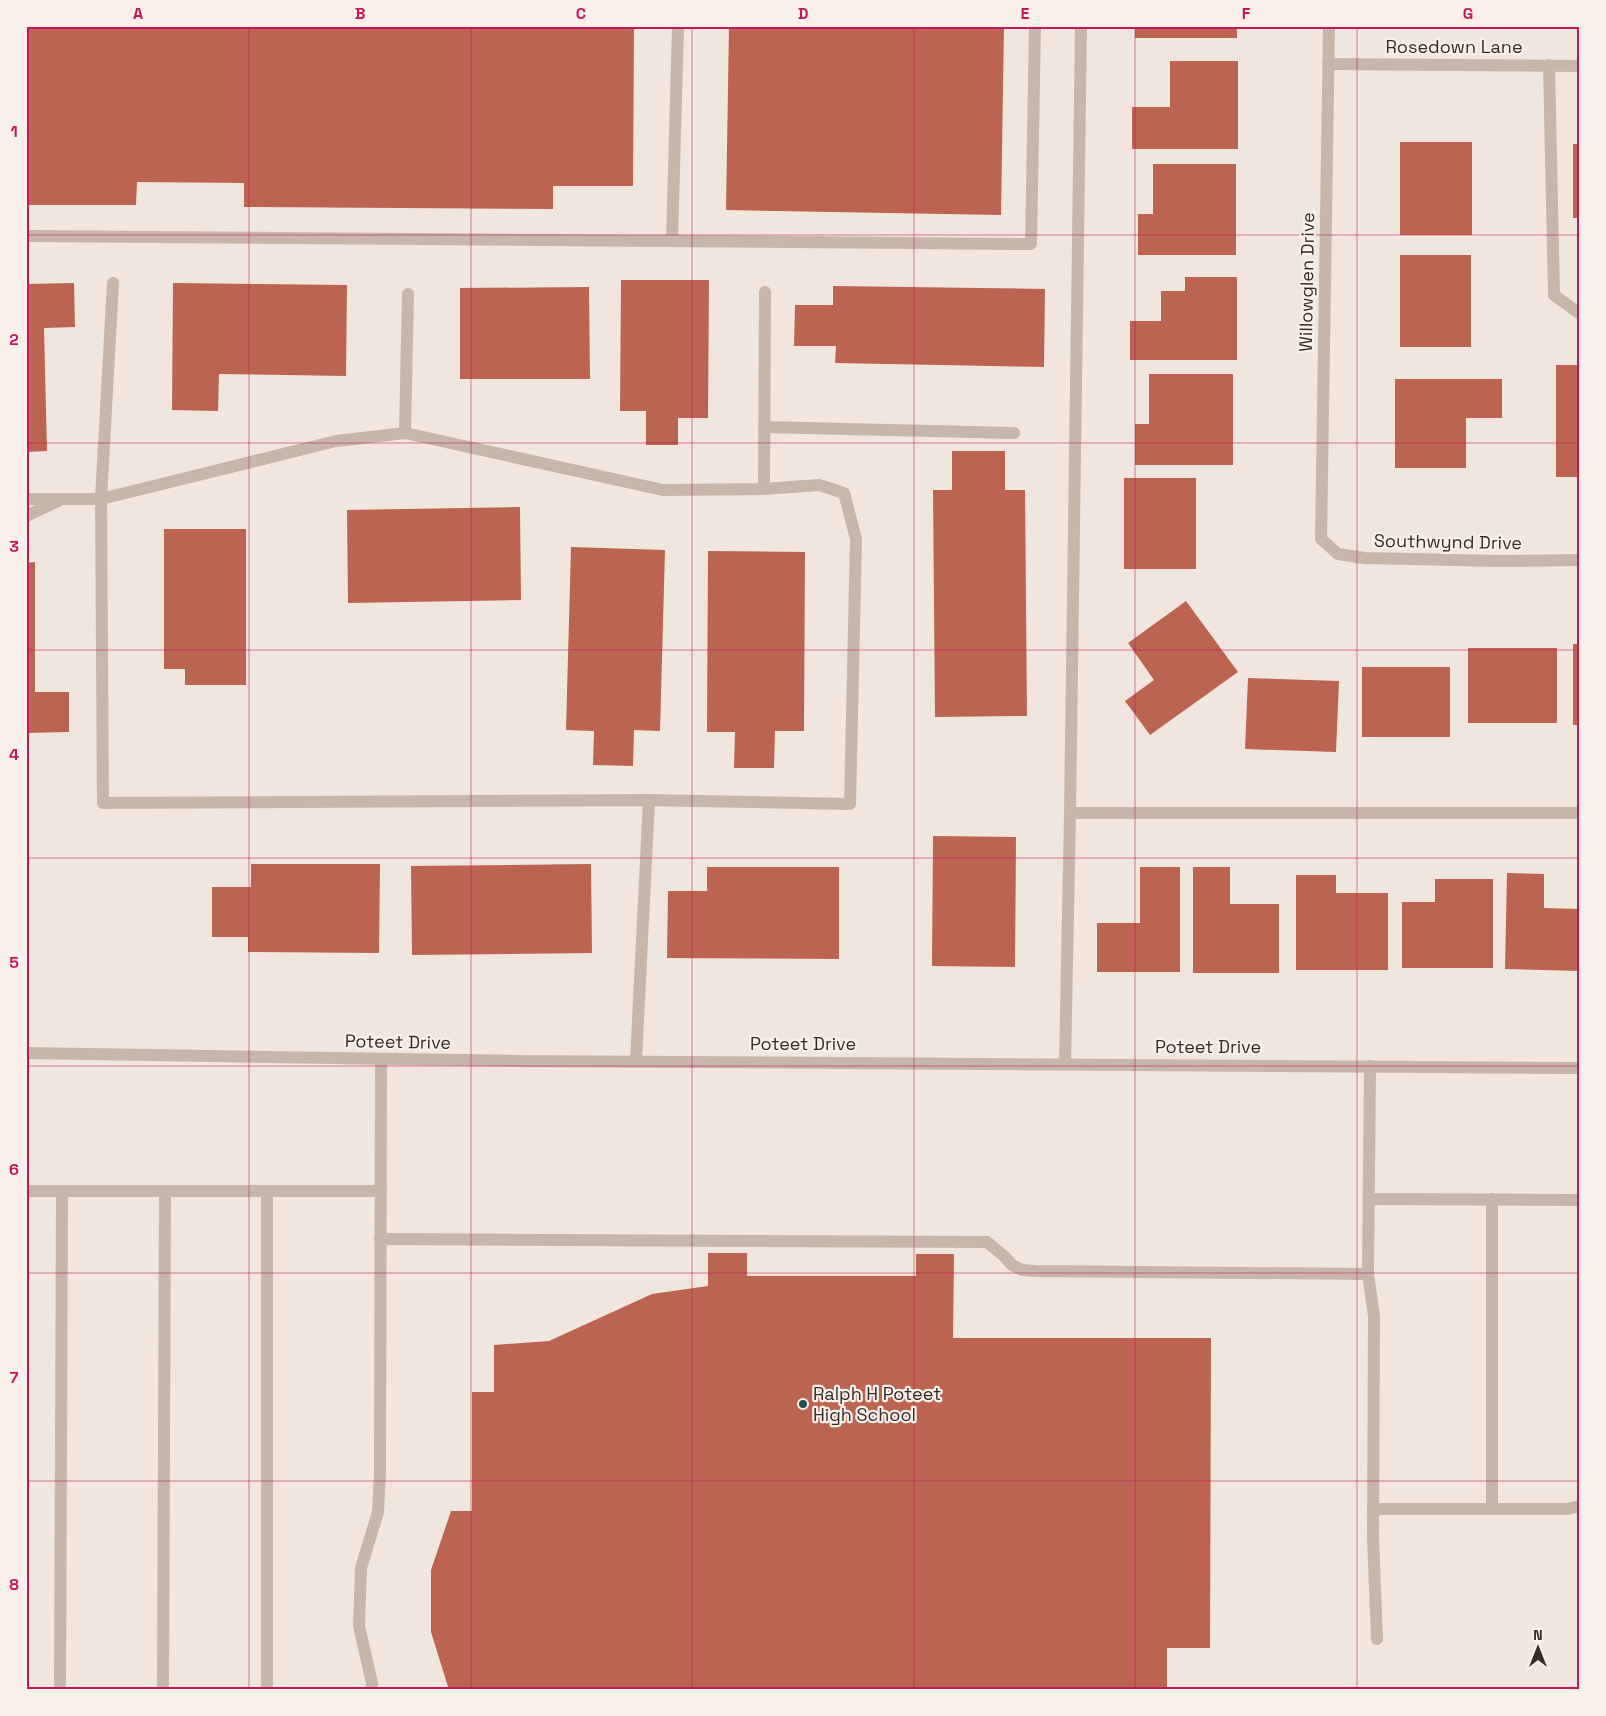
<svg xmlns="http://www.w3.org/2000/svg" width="1606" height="1716" viewBox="0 0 1606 1716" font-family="'Space Grotesk',sans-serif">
<rect width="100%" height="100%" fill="#f0e6dd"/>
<!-- building -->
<g fill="#ba6451">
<polygon points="26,26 634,26 633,186 553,186 553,209 244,207 244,183 137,182 136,205 26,205"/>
<polygon points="729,26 1004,26 1001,215 726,210"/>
<rect x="1135" y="26" width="102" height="12"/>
<polygon points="1170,61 1238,61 1238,149 1132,149 1132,107 1170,107"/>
<rect x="1400" y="142" width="72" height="93"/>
<rect x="1573" y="144" width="7" height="74"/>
<polygon points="1153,164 1236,164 1236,255 1138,255 1138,214 1153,214"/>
<rect x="1400" y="255" width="71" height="92"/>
<polygon points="1185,277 1237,277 1237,360 1130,360 1130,321 1161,321 1161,291 1185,291"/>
<polygon points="621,280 709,280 708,418 678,418 678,445 646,445 646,411 620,411"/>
<polygon points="74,283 75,327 44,328 47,451 26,452 26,284"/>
<polygon points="173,283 347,285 346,376 219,374 218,411 172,410"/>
<polygon points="833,286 1045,289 1044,367 835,363 836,346 794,346 795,305 833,305"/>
<polygon points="589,287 590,379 460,379 460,288"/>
<rect x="1556" y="365" width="24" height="112"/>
<polygon points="1149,374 1233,374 1233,465 1135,465 1135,424 1149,424"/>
<polygon points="1395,379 1502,379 1502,418 1466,418 1466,468 1395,468"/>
<polygon points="952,451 1005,451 1005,490 1025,490 1027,716 935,717 933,490 952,490"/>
<rect x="1124" y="478" width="72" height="91"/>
<polygon points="520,507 521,600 348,603 347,510"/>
<polygon points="164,529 246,529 246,685 185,685 185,669 164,669"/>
<polygon points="571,547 665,550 660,731 634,730 633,766 593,765 594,731 566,730"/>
<polygon points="708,551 805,552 804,731 775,731 774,768 734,768 735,732 707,732"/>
<polygon points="35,562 35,692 69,692 69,732 26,733 26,563"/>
<polygon points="1186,601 1238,672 1150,735 1125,701 1154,680 1128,643"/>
<rect x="1573" y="644" width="7" height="81"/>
<rect x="1468" y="648" width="89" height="75"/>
<rect x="1362" y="667" width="88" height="70"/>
<polygon points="1248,678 1339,681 1336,752 1245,749"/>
<polygon points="933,836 1016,837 1015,967 932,966"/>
<polygon points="251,864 380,864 379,953 248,952 248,937 212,937 212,887 251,887"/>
<polygon points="591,864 592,953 412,955 411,866"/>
<polygon points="707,867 839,867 839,959 667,958 668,891 707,891"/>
<polygon points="1140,867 1180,867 1180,972 1097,972 1097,923 1140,923"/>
<polygon points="1193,867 1230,867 1230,904 1279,904 1279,973 1193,973"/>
<polygon points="1507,873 1544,874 1544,908 1580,909 1580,971 1505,969"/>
<polygon points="1296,875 1336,875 1336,893 1388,893 1388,970 1296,970"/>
<polygon points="1435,879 1493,879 1493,968 1402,968 1402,902 1435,902"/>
<polygon points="708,1253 747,1253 747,1276 916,1276 916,1254 954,1254 953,1338 1211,1338 1210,1648 1167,1648 1167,1690 449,1690 431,1632 431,1570 451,1511 472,1511 472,1392 494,1392 494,1345 549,1341 652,1294 708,1286"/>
</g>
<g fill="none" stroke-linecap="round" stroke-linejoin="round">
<!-- service -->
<g stroke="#c7b6aa" stroke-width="12">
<polyline points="1549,65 1554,295 1580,314"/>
<polyline points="26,236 1031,244 1035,26"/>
<polyline points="672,241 678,26"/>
<polyline points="764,427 1014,433"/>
<polyline points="405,433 408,294"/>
<polyline points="764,489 765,292"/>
<polyline points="26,499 101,499 336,441 405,433 663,490 764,489 819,485 844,493 856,539 850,804 649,800 103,803 101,499 113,283"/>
<polyline points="26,516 58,501"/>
<polyline points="1070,813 1580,813"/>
<polyline points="636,1061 649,800"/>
<polyline points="1065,1064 1070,813 1081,26"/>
<polyline points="26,1191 381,1191"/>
<polyline points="267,1191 267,1690"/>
<polyline points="1369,1199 1580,1200"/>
<polyline points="1492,1199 1492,1509"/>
<polyline points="380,1239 987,1242 1005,1257 1012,1265 1022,1270 1035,1271 1368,1274 1370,1066"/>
<polyline points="1368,1274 1374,1316 1373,1538 1377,1639"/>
<polyline points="1373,1509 1567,1509 1580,1506"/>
<polyline points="60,1690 62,1191"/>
<polyline points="163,1690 165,1191"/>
<polyline points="372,1690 372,1683 359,1626 361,1568 378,1512 380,1473 381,1059"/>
</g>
<!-- minor -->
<g stroke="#c7b6aa" stroke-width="12">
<polyline points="1329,26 1321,539 1338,554 1364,558 1499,561 1580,560"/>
<polyline points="1328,64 1580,66"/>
</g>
<!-- tertiary -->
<polyline stroke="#c7b6aa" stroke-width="12" points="26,1053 520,1061 1580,1068"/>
</g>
<!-- grid -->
<path fill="none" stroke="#c2185b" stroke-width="1" stroke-opacity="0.55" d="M249,26v1664M471,26v1664M692,26v1664M914,26v1664M1135,26v1664M1357,26v1664M26,235h1554M26,443h1554M26,650h1554M26,858h1554M26,1066h1554M26,1273h1554M26,1481h1554"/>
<!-- markers -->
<circle fill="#225253" stroke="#f8f0e9" stroke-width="2" cx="803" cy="1404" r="5"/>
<g text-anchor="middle" stroke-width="4.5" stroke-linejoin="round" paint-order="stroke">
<!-- street labels -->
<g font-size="18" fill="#352c29" stroke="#f8f0e9">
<text x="1454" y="53">Rosedown Lane</text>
<text transform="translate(1307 282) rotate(-89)" y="6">Willowglen Drive</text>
<text transform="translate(1448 542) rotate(1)" y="6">Southwynd Drive</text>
<text transform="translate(398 1042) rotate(1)" y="6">Poteet Drive</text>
<text x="803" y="1050">Poteet Drive</text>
<text x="1208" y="1053">Poteet Drive</text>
</g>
<!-- poi labels -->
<g font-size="18" fill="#352c29" stroke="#f8f0e9" text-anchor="start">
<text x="813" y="1400">Ralph H Poteet<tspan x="813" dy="21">High School</tspan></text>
</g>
</g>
<!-- border -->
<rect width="1606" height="1716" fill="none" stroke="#f8f0e9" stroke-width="55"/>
<!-- north arrow -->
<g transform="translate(1538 1648)" stroke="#f8f0e9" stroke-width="4" paint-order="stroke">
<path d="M0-4L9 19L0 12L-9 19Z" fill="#352c29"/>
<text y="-8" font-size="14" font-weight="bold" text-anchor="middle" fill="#352c29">N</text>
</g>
<rect x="28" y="28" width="1550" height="1660" fill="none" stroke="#c2185b" stroke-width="2"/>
<g font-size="16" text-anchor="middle" font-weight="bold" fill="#c2185b">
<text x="138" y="19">A</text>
<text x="360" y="19">B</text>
<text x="581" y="19">C</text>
<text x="803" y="19">D</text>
<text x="1025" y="19">E</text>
<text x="1246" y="19">F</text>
<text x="1468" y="19">G</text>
<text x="14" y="137">1</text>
<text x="14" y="345">2</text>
<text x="14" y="552">3</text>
<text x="14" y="760">4</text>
<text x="14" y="968">5</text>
<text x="14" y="1175">6</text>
<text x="14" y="1383">7</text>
<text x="14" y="1590">8</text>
</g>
</svg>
